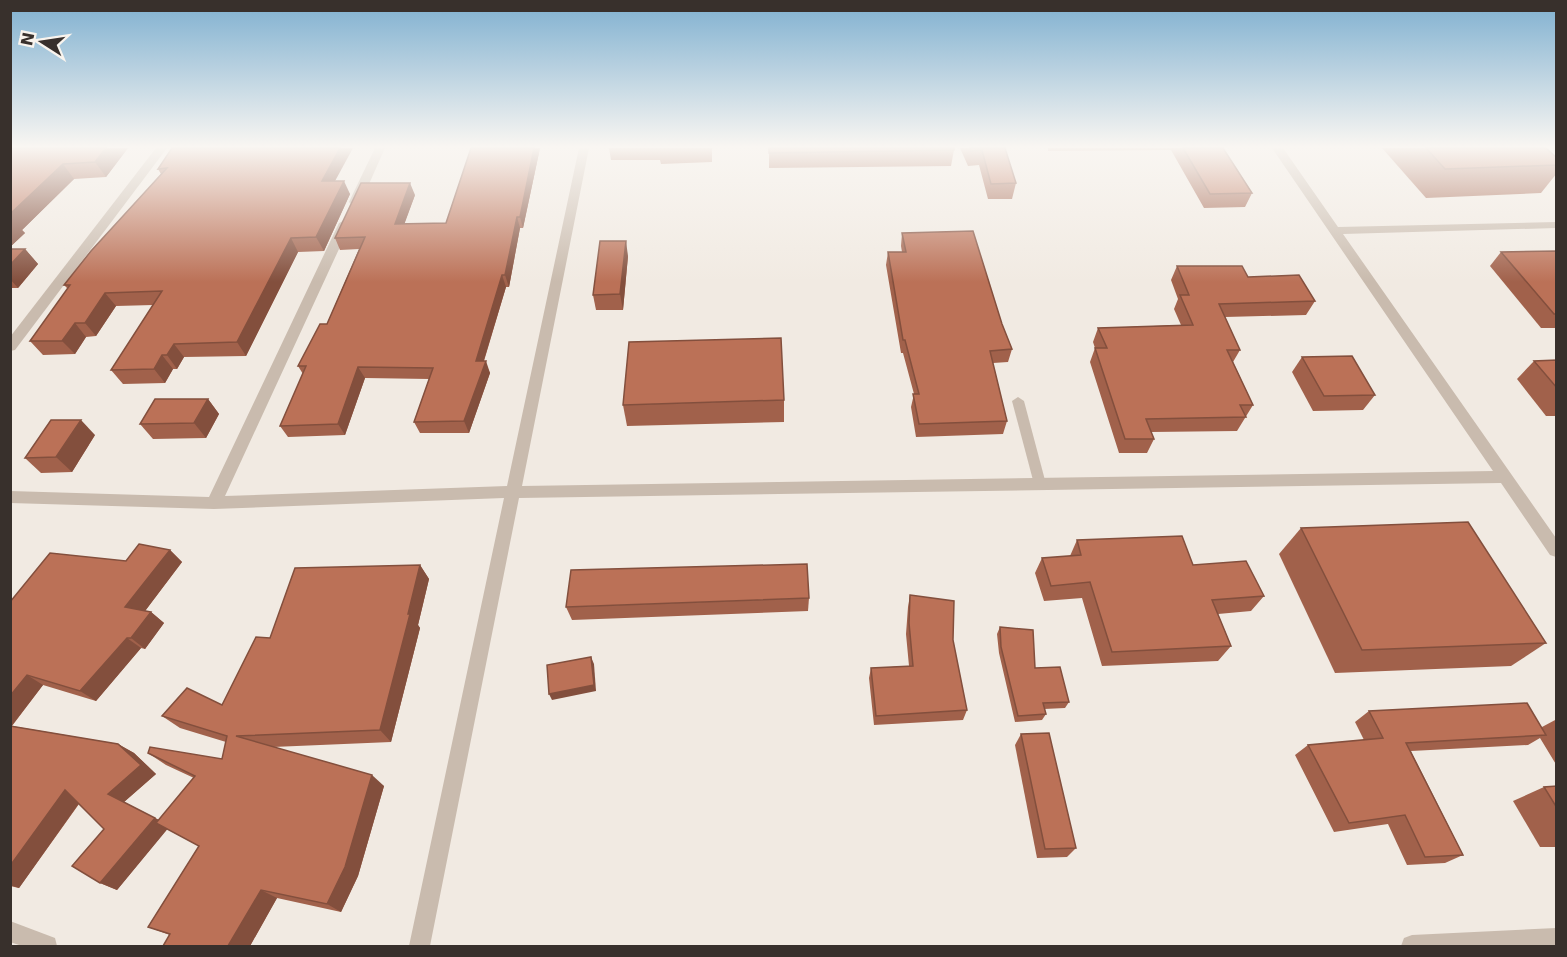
<svg xmlns="http://www.w3.org/2000/svg" width="1567" height="957" viewBox="0 0 1567 957" font-family="'DejaVu Sans',sans-serif">
<rect width="100%" height="100%" fill="#f1eae2"/>
<g fill="none" stroke-linecap="round" stroke-linejoin="round">
<!-- lane -->
<polygon fill="#c9bbae" fill-rule="evenodd" points="1018,397 1024,401 1046,484 1044,487 1036,487 1034,484 1012,401"/>
<!-- street -->
<g fill="#c9bbae" fill-rule="evenodd">
<polygon points="156,148 167,148 15,350 10,351 10,337"/>
<polygon points="375,148 385,148 361,202 359,204 351,204 349,202"/>
<polygon points="579,148 589,148 522,486 1493,471 1272,148 1283,148 1338,227 1556,222 1556,228 1343,234 1556,538 1556,557 1550,555 1501,483 519,498 430,946 409,946 504,498 214,509 10,503 10,491 209,497 339,223 345,220 351,223 225,496 507,486"/>
<polygon points="10,921 55,938 57,946 22,946 10,942"/>
<polygon points="1556,928 1556,946 1401,946 1404,938 1412,935"/>
</g>
</g>
<!-- wall -->
<g fill="#a1614b">
<polygon points="10,148 128,148 106,177 74,179 22,230 25,233 10,247"/>
<polygon points="172,148 335,181 350,194 324,251 298,252 246,356 184,357 177,369 173,369 165,383 123,384 111,370 153,305 116,306 96,336 86,337 75,354 43,355 30,341 68,289 64,285 161,174 158,169"/>
<polygon points="471,148 540,148 523,228 520,228 509,287 506,287 484,361 490,373 469,433 420,433 414,422 429,379 365,378 345,435 288,437 280,426 303,374 298,366 327,324 359,249 340,250 335,238 415,195 404,224 446,223"/>
<polygon points="609,148 712,148 712,162 661,164 660,160 611,160"/>
<polygon points="769,148 954,150 951,166 769,168"/>
<polygon points="960,148 1005,148 1016,183 1012,199 988,199 979,165 968,166"/>
<polygon points="1048,148 1223,148 1252,193 1245,207 1204,208 1171,150 1048,151"/>
<polygon points="1382,148 1546,148 1557,158 1557,173 1541,193 1426,198"/>
<polygon points="902,233 1002,324 1012,349 1008,362 993,363 1007,421 1003,434 916,437 911,407 914,394 903,353 901,353 886,265 888,252 902,252 901,246"/>
<polygon points="10,249 25,249 38,264 18,288 10,288"/>
<polygon points="1557,251 1557,328 1541,328 1490,266 1501,252"/>
<polygon points="628,256 623,310 596,310 593,295"/>
<polygon points="1177,266 1248,277 1315,301 1306,315 1225,317 1240,350 1233,362 1253,405 1237,431 1151,432 1154,439 1147,453 1119,453 1090,362 1095,348 1093,342 1098,328 1181,325 1174,309 1178,299 1171,280"/>
<polygon points="1302,357 1375,395 1363,410 1313,411 1292,372"/>
<polygon points="1557,360 1557,416 1546,416 1517,379 1534,361"/>
<polygon points="208,399 219,414 206,438 153,439 140,424"/>
<polygon points="784,400 784,422 627,426 623,405"/>
<polygon points="95,435 72,472 41,473 25,458"/>
<polygon points="1301,528 1546,643 1511,666 1335,673 1279,554"/>
<polygon points="1077,540 1193,565 1264,596 1251,611 1218,614 1231,646 1218,661 1102,666 1082,598 1044,601 1035,573 1042,558 1070,556"/>
<polygon points="170,550 182,562 145,611 151,612 164,623 145,649 141,648 96,701 43,685 12,726 118,744 134,753 156,774 124,802 159,820 194,778 166,765 148,753 222,759 226,742 180,728 162,716 222,705 270,638 420,565 429,579 418,625 420,628 391,742 273,747 384,786 358,876 341,912 277,898 250,946 163,946 170,935 148,927 199,846 167,829 117,890 100,883 104,829 79,804 19,888 10,886 10,602 126,561"/>
<polygon points="910,595 953,640 967,710 963,720 874,725 869,678 871,668 909,666 906,634 908,607"/>
<polygon points="809,598 808,611 572,620 566,607"/>
<polygon points="1000,627 1035,668 1069,702 1065,708 1044,709 1046,714 1042,720 1015,722 999,653 997,634"/>
<polygon points="1369,711 1542,727 1557,719 1557,766 1540,738 1528,745 1411,751 1463,855 1445,863 1407,865 1388,824 1334,832 1295,755 1308,745 1364,740 1355,722"/>
<polygon points="1021,734 1076,848 1067,857 1037,858 1015,745"/>
<polygon points="1557,786 1557,847 1540,847 1513,801 1544,787"/>
</g>
<!-- shaded-wall -->
<g fill="#834f3d">
<polygon points="106,148 128,148 106,177 95,162"/>
<polygon points="340,148 353,148 328,194 322,181"/>
<polygon points="534,148 540,148 523,228 520,217"/>
<polygon points="63,164 74,179 22,230 25,233 10,247 10,214"/>
<polygon points="344,181 350,194 324,251 316,237"/>
<polygon points="410,183 415,195 400,236 395,224"/>
<polygon points="517,217 520,228 509,287 505,275"/>
<polygon points="291,238 298,252 246,356 237,342"/>
<polygon points="626,241 628,256 623,310 620,294"/>
<polygon points="25,249 38,264 18,288 10,279 10,265"/>
<polygon points="502,275 506,287 480,373 476,361"/>
<polygon points="105,293 116,306 96,336 85,323"/>
<polygon points="75,323 86,337 75,354 62,341"/>
<polygon points="174,344 184,357 177,369 167,355"/>
<polygon points="162,355 173,369 165,383 154,369"/>
<polygon points="486,361 490,373 469,433 464,421"/>
<polygon points="358,367 365,378 345,435 338,424"/>
<polygon points="208,399 219,414 206,438 194,423"/>
<polygon points="81,420 95,435 72,472 56,457"/>
<polygon points="170,550 182,562 139,619 125,607"/>
<polygon points="420,565 429,579 418,625 420,628 391,742 380,730"/>
<polygon points="151,612 164,623 145,649 131,638"/>
<polygon points="127,638 141,648 96,701 80,691"/>
<polygon points="591,657 594,664 596,691 552,700 549,694"/>
<polygon points="27,675 43,685 10,728 10,696"/>
<polygon points="118,744 134,753 156,774 124,802 108,794"/>
<polygon points="372,775 384,786 358,876 341,912 327,904"/>
<polygon points="65,790 82,799 19,888 10,885 10,866"/>
<polygon points="155,818 170,826 117,890 100,883"/>
<polygon points="261,890 277,898 250,946 228,946"/>
</g>
<!-- building -->
<g fill="#bb7157" stroke="#834f3d" stroke-width="1.5">
<polygon points="10,148 106,148 95,162 63,164 10,214"/>
<polygon points="172,148 340,148 322,181 344,181 316,237 291,238 237,342 174,344 167,355 162,355 154,369 111,370 162,291 105,293 85,323 75,323 62,341 30,341 70,285 64,285 91,251 167,168 158,169"/>
<polygon points="471,148 534,148 520,217 517,217 505,275 502,275 476,361 486,361 464,421 414,422 433,368 358,367 338,424 280,426 306,366 298,366 320,324 327,324 365,237 335,238 361,183 410,183 395,224 446,223"/>
<polygon points="769,148 954,148 954,150 769,153"/>
<polygon points="970,148 1005,148 1016,183 991,184 982,150 971,151"/>
<polygon points="1183,148 1223,148 1252,193 1210,194"/>
<polygon points="1426,148 1546,148 1557,158 1557,165 1445,169"/>
<polygon points="973,231 1002,324 1012,349 990,351 1007,421 919,424 913,394 919,394 905,340 903,340 888,252 906,252 902,233"/>
<polygon points="600,241 626,241 620,294 593,295"/>
<polygon points="10,249 25,249 10,265"/>
<polygon points="1557,251 1557,314 1554,314 1501,252"/>
<polygon points="1177,266 1242,266 1248,277 1299,275 1315,301 1219,304 1240,350 1227,350 1253,405 1240,405 1246,417 1146,419 1154,439 1125,439 1095,348 1107,348 1098,328 1193,325 1180,295 1189,295"/>
<polygon points="781,338 784,400 623,405 629,342"/>
<polygon points="1352,356 1375,395 1324,396 1302,357"/>
<polygon points="1557,360 1557,388 1534,361"/>
<polygon points="155,399 208,399 194,423 140,424"/>
<polygon points="51,420 81,420 56,457 25,458"/>
<polygon points="1468,522 1546,643 1362,650 1301,528"/>
<polygon points="1182,536 1193,565 1246,561 1264,596 1212,600 1231,646 1112,652 1090,582 1051,586 1042,558 1081,555 1077,540"/>
<polygon points="139,544 170,550 125,607 151,612 131,638 127,638 80,691 27,675 10,696 10,602 50,553 126,561"/>
<polygon points="807,564 809,598 566,607 571,570"/>
<polygon points="420,565 408,614 410,614 380,730 236,736 372,775 345,867 327,904 261,890 228,946 163,946 170,934 148,927 199,846 156,823 195,776 148,753 150,747 222,759 227,736 162,716 187,688 222,705 256,637 270,638 295,568"/>
<polygon points="910,595 954,601 953,640 967,710 876,716 871,668 913,666 909,623"/>
<polygon points="1000,627 1033,630 1035,668 1060,667 1069,702 1043,703 1046,714 1018,716 1001,647"/>
<polygon points="591,657 594,685 549,694 547,665"/>
<polygon points="1527,703 1546,735 1406,743 1463,855 1425,857 1405,815 1349,823 1308,745 1383,738 1369,711"/>
<polygon points="10,726 118,744 141,765 108,794 155,818 100,883 72,866 104,829 65,790 10,866"/>
<polygon points="1049,733 1076,848 1045,849 1021,734"/>
<polygon points="1557,786 1557,808 1544,787"/>
</g>
<!-- sky -->
<linearGradient id="sky" x2="0" y2="1"><stop stop-color="#7fb0d0"/><stop offset="0.52" stop-color="#f9f6f2"/><stop offset="1" stop-color="#f9f6f2" stop-opacity="0"/></linearGradient>
<rect width="1567" height="282" fill="url(#sky)"/>
<!-- border -->
<rect width="1567" height="957" fill="none" stroke="#38302c" stroke-width="24"/>
<!-- north arrow -->
<g transform="translate(42 42) rotate(282)" stroke="#f9f4ee" stroke-width="4.5" paint-order="stroke">
<path d="M0-4.5L10 22L0 15L-10 22Z" fill="#38302c"/>
<text y="-9" font-size="16" font-weight="bold" text-anchor="middle" fill="#38302c">N</text>
</g>
</svg>
